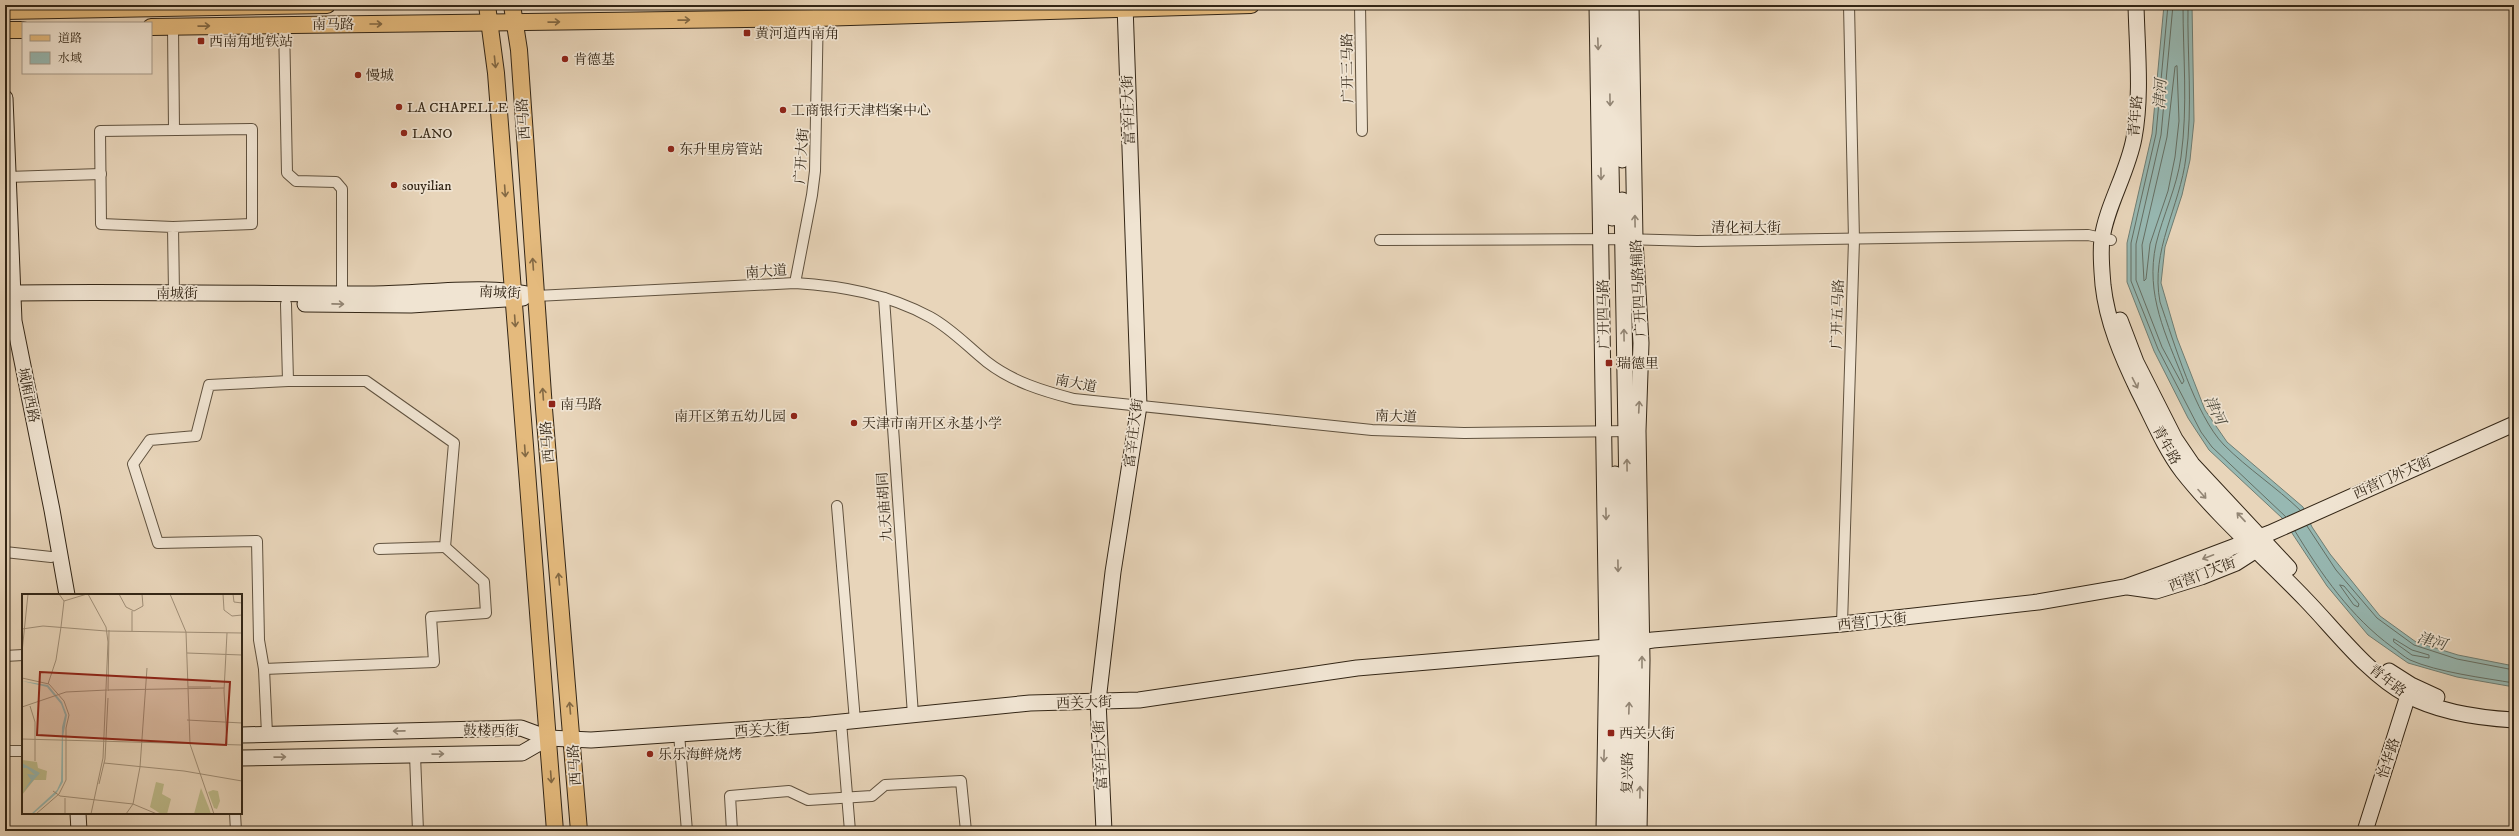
<svg xmlns="http://www.w3.org/2000/svg" width="2519" height="836" viewBox="0 0 2519 836" font-family="'IM FELL DW Pica','Noto Serif SC',serif">
<rect width="100%" height="100%" fill="#e8d5ba"/>
<filter id="stains"><feTurbulence type="fractalNoise" baseFrequency=".005" numOctaves="4"/><feColorMatrix values="0 0 0 0 .2 0 0 0 0 .09 0 0 0 0 .02 0 0 0 .5 -.17"/></filter>
<radialGradient id="worn" r=".72"><stop offset=".6" stop-color="#630" stop-opacity="0"/><stop offset="1" stop-color="#630" stop-opacity=".3"/></radialGradient>
<!-- water -->
<polygon fill="#97b8b2" stroke="#6f7e74" points="2164,5 2192,5 2194,121 2190,160 2182,195 2165,247 2161,283 2177,338 2205,410 2227,442 2303,507 2312,527 2330,554 2380,616 2416,642 2458,655 2514,666 2514,687 2457,677 2408,663 2368,635 2327,586 2282,518 2209,450 2188,418 2154,351 2127,282 2127,243 2152,134"/>
<g fill="none" stroke-linecap="round" stroke-linejoin="round">
<!-- shore -->
<g stroke="#656f64" stroke-width="1">
<polyline points="2168,5 2156,134 2131,243 2131,281 2158,349 2201,432 2212,447 2286,517"/>
<path d="M2173,5l-12,130 -25,109v36l26,67 20,37 2,-3c-18,-46 -39,-86 -28,-137 7,-29 21,-57 25,-87 7,-51 2,-101 2,-152"/>
<path d="M2188,5c-1,51 5,101 -2,152 -6,50 -36,93 -26,145 14,40 35,113 64,143 24,24 52,42 76,65"/>
<polygon points="2177,66 2179,121 2175,157 2168,191 2150,244 2146,279 2144,281 2142,245 2167,137 2175,67"/>
<polyline points="2307,526 2336,570 2377,618 2414,645 2457,659 2514,670"/>
<path d="M2295,531c26,43 56,86 97,116 6,4 12,10 18,13 27,12 74,18 104,23"/>
<polygon points="2340,585 2344,586 2359,604 2358,607 2354,605"/>
<polygon points="2394,639 2412,650 2429,655 2429,658 2412,655 2394,642"/>
</g>
<defs>
<g id="street">
<polyline points="1360,5 1362,131"/>
<polyline points="284,24 287,173 296,181 336,182 342,189 342,294"/>
<polyline points="173,27 174,130"/>
<polyline points="7,177 101,174"/>
<polyline points="173,227 101,224 100,131 252,129 252,224 173,227 174,293"/>
<polyline points="1380,240 1622,239 1697,241 2088,235 2111,240"/>
<polyline points="795,283 812,195 815,171 818,5"/>
<path d="M536,296l259,-13c47,3 93,11 135,34 22,12 38,30 57,45 26,20 56,29 87,37l298,31 92,3 168,-2"/>
<polyline points="884,298 913,715"/>
<polyline points="286,304 288,381 366,381 454,443 445,547 379,549"/>
<polyline points="288,381 209,385 196,436 150,440 133,464 158,543 257,541 259,640 264,669 434,662 431,617 486,613 484,582 445,547"/>
<polyline points="837,506 855,721"/>
<polyline points="5,552 51,557"/>
<polyline points="1842,624 1854,240 1849,5"/>
<polyline points="5,656 23,655"/>
<polyline points="264,669 267,734"/>
<polyline points="841,722 850,831"/>
<polyline points="679,734 687,831"/>
<polyline points="5,751 23,751"/>
<polyline points="415,755 418,831"/>
<polyline points="235,813 236,831"/>
<polyline points="732,831 730,796 789,791 808,800 872,796 885,785 961,781 966,831"/>
</g>
<g id="secondary">
<polyline points="1597,5 1607,647 1604,831"/>
<polyline points="1608,5 1612,218"/>
<polyline points="1621,5 1622,160"/>
<polyline points="1631,5 1635,240 1641,343 1638,431 1642,660 1639,831"/>
<path d="M2136,5c1,44 6,90 -2,133 -6,34 -28,69 -32,101 -2,15 0,32 1,46 4,37 19,72 35,105 14,27 26,57 44,81 37,47 83,86 124,129 31,32 62,74 101,95 31,17 72,23 107,25"/>
<polyline points="5,98 14,321 52,510 67,595"/>
<polyline points="1622,200 1630,669 1626,831"/>
<path d="M5,293c123,-2 246,1 369,1 53,0 110,-11 162,2"/>
<polyline points="305,304 411,305 523,298"/>
<polyline points="2120,320 2136,362 2175,439 2192,464 2289,568"/>
<polyline points="2128,587 2156,591 2201,577 2236,563 2264,545"/>
<polyline points="2389,671 2411,685 2437,697"/>
<polyline points="241,735 521,728 548,738 591,740 811,725 1030,703 1139,700 1357,668 1607,647 1653,640 1842,624 2038,602 2125,587 2164,573 2270,533 2514,424"/>
<polyline points="241,758 522,753 548,738"/>
<polyline points="78,813 79,831"/>
<polyline points="1104,831 1098,701 1113,572 1139,406 1125,5"/>
<polyline points="1615,831 1619,646 1615,474"/>
<polyline points="2365,831 2411,686"/>
</g>
<g id="primary">
<polyline points="487,5 496,73 555,831"/>
<polyline points="512,5 519,50 544,409 579,831"/>
<polyline points="5,11 327,5"/>
<polyline points="151,27 817,18 1251,5"/>
<polyline points="5,30 23,30"/>
</g>
</defs>
<!-- street casing -->
<use href="#street" stroke="#60523f" stroke-width="12"/>
<!-- secondary casing -->
<use href="#secondary" stroke="#332616" stroke-width="17"/>
<!-- primary casing -->
<use href="#primary" stroke="#332616" stroke-width="18"/>
<!-- street -->
<use href="#street" stroke="#f0e4d2" stroke-width="10"/>
<!-- secondary -->
<use href="#secondary" stroke="#f0e4d2" stroke-width="15"/>
<!-- primary -->
<use href="#primary" stroke="#e4ba7d" stroke-width="16"/>
</g>
<!-- one-way arrows -->
<defs><path id="oneway-shaft" d="M-6 0H5M1.5-3L5.5 0L1.5 3" fill="none" stroke-width="1.6" stroke-linecap="round" stroke-linejoin="round"/></defs>
<g stroke="#836944">
<use href="#oneway-shaft" transform="translate(684 20) rotate(-1)"/>
<use href="#oneway-shaft" transform="translate(554 22) rotate(-1)"/>
<use href="#oneway-shaft" transform="translate(376 24)"/>
<use href="#oneway-shaft" transform="translate(204 26) rotate(-1)"/>
<use href="#oneway-shaft" transform="translate(495 62) rotate(84)"/>
<use href="#oneway-shaft" transform="translate(505 191) rotate(86)"/>
<use href="#oneway-shaft" transform="translate(533 264) rotate(-94)"/>
<use href="#oneway-shaft" transform="translate(515 321) rotate(86)"/>
<use href="#oneway-shaft" transform="translate(543 394) rotate(-94)"/>
<use href="#oneway-shaft" transform="translate(525 451) rotate(86)"/>
<use href="#oneway-shaft" transform="translate(559 579) rotate(-95)"/>
<use href="#oneway-shaft" transform="translate(570 708) rotate(-95)"/>
<use href="#oneway-shaft" transform="translate(551 777) rotate(86)"/>
</g>
<g stroke="#928574">
<use href="#oneway-shaft" transform="translate(1598 44) rotate(88)"/>
<use href="#oneway-shaft" transform="translate(1610 100) rotate(89)"/>
<use href="#oneway-shaft" transform="translate(1601 174) rotate(89)"/>
<use href="#oneway-shaft" transform="translate(1635 221) rotate(-91)"/>
<use href="#oneway-shaft" transform="translate(338 304) rotate(1)"/>
<use href="#oneway-shaft" transform="translate(1624 335) rotate(-91)"/>
<use href="#oneway-shaft" transform="translate(2135 383) rotate(63)"/>
<use href="#oneway-shaft" transform="translate(1639 407) rotate(-87)"/>
<use href="#oneway-shaft" transform="translate(1627 465) rotate(-91)"/>
<use href="#oneway-shaft" transform="translate(2202 494) rotate(48)"/>
<use href="#oneway-shaft" transform="translate(1606 514) rotate(89)"/>
<use href="#oneway-shaft" transform="translate(2241 517) rotate(-133)"/>
<use href="#oneway-shaft" transform="translate(2208 557) rotate(159)"/>
<use href="#oneway-shaft" transform="translate(1618 566) rotate(89)"/>
<use href="#oneway-shaft" transform="translate(1642 662) rotate(-90)"/>
<use href="#oneway-shaft" transform="translate(1629 708) rotate(-88)"/>
<use href="#oneway-shaft" transform="translate(399 731) rotate(179)"/>
<use href="#oneway-shaft" transform="translate(438 754) rotate(-1)"/>
<use href="#oneway-shaft" transform="translate(1604 756) rotate(92)"/>
<use href="#oneway-shaft" transform="translate(280 757) rotate(-1)"/>
<use href="#oneway-shaft" transform="translate(1640 792) rotate(-89)"/>
</g>
<!-- markers -->
<g fill="#8f2418" stroke="#f0e4d2" stroke-width="1.5">
<rect x="743" y="29" width="8" height="8" rx="2"/>
<rect x="197" y="37" width="8" height="8" rx="2"/>
<circle cx="565" cy="59" r="4"/>
<circle cx="358" cy="75" r="4"/>
<circle cx="399" cy="107" r="4"/>
<circle cx="783" cy="110" r="4"/>
<circle cx="404" cy="133" r="4"/>
<circle cx="671" cy="149" r="4"/>
<circle cx="394" cy="185" r="4"/>
<rect x="1605" y="359" width="8" height="8" rx="2"/>
<rect x="548" y="400" width="8" height="8" rx="2"/>
<circle cx="794" cy="416" r="4"/>
<circle cx="854" cy="423" r="4"/>
<rect x="1607" y="729" width="8" height="8" rx="2"/>
<circle cx="650" cy="754" r="4"/>
</g>
<g text-anchor="middle" stroke-width="3.5" stroke-linejoin="round" paint-order="stroke">
<!-- street labels -->
<g font-size="14" fill="#332616" stroke="#f0e4d2">
<text x="333" y="29">南马路</text>
<text transform="translate(1347 68) rotate(-91)" y="5">广开三马路</text>
<text transform="translate(1128 110) rotate(-92)" y="5">富辛庄大街</text>
<text transform="translate(2135 116) rotate(-85)" y="5">青年路</text>
<text transform="translate(523 119) rotate(-94)" y="5">西马路</text>
<text transform="translate(801 156) rotate(-86)" y="5">广开大街</text>
<text x="1746" y="232">清化祠大街</text>
<text transform="translate(766 271) rotate(-4)" y="5">南大道</text>
<text transform="translate(1638 288) rotate(-93)" y="5">广开四马路辅路</text>
<text transform="translate(500 292) rotate(3)" y="5">南城街</text>
<text x="177" y="298">南城街</text>
<text transform="translate(1603 314) rotate(-91)" y="5">广开四马路</text>
<text transform="translate(1837 314) rotate(-88)" y="5">广开五马路</text>
<text transform="translate(1076 383) rotate(11)" y="5">南大道</text>
<text transform="translate(29 395) rotate(78)" y="5">城厢西路</text>
<text transform="translate(1396 416) rotate(2)" y="5">南大道</text>
<text transform="translate(1133 433) rotate(-83)" y="5">富辛庄大街</text>
<text transform="translate(547 442) rotate(-95)" y="5">西马路</text>
<text transform="translate(2167 445) rotate(61)" y="5">青年路</text>
<text transform="translate(2392 477) rotate(-24)" y="5">西营门外大街</text>
<text transform="translate(884 507) rotate(-94)" y="5">九天庙胡同</text>
<text transform="translate(2202 574) rotate(-21)" y="5">西营门大街</text>
<text transform="translate(1872 621) rotate(-6)" y="5">西营门大街</text>
<text transform="translate(2388 680) rotate(38)" y="5">青年路</text>
<text transform="translate(1084 702) rotate(-2)" y="5">西关大街</text>
<text transform="translate(762 729) rotate(-4)" y="5">西关大街</text>
<text x="491" y="735">鼓楼西街</text>
<text transform="translate(1100 755) rotate(-93)" y="5">富辛庄大街</text>
<text transform="translate(2388 758) rotate(-72)" y="5">怡华路</text>
<text transform="translate(574 765) rotate(-94)" y="5">西马路</text>
<text transform="translate(1627 773) rotate(-89)" y="5">复兴路</text>
</g>
<!-- poi labels -->
<g font-size="14" fill="#332616" stroke="#f0e4d2" text-anchor="start">
<text x="755" y="38">黄河道西南角</text>
<text x="209" y="46">西南角地铁站</text>
<text x="573" y="64">肯德基</text>
<text x="366" y="80">慢城</text>
<text x="407" y="112">LA CHAPELLE</text>
<text x="791" y="115">工商银行天津档案中心</text>
<text x="412" y="138">LANO</text>
<text x="679" y="154">东升里房管站</text>
<text x="402" y="190">souyilian</text>
<text x="1617" y="368">瑞德里</text>
<text x="560" y="409">南马路</text>
<text x="786" y="421" text-anchor="end">南开区第五幼儿园</text>
<text x="862" y="428">天津市南开区永基小学</text>
<text x="1619" y="738">西关大街</text>
<text x="658" y="759">乐乐海鲜烧烤</text>
</g>
<!-- water labels -->
<g font-size="15" font-style="italic" fill="#4c4a3d" stroke="#f0e4d2">
<text transform="translate(2160 94) rotate(-87)" y="5">津河</text>
<text transform="translate(2215 410) rotate(64)" y="5">津河</text>
<text transform="translate(2432 641) rotate(16)" y="5">津河</text>
</g>
</g>
<!-- overview -->
<g transform="translate(22 594)">
<rect width="220" height="220" fill="#e8d5ba"/>
<path d="M0,166l15,2 1,6 9,3 -1,9h-12l-12,15zM134,188l8,2 -2,10 9,5 -4,15h-6l-11,-7zM179,194l8,20 2,6h-17zM191,196l5,1 2,10 -3,8 -3,-1 -6,-16z" fill="#bdbb8b"/>
<path d="M0,87l26,4 14,17 5,13 -4,22v45l-7,12 -23,20h-2l26,-24 4,-9 1,-54 3,-12 -4,-11 -14,-17zM0,169l18,10 -18,20 9,-13 -4,-6 8,1 -8,-7h-5z" fill="#97b8b2"/>
<path fill="none" stroke="#a08f78" stroke-width="1" d="M66,0l18,33 2,15 -5,116 -12,56M97,0l7,13 8,4 9,-5 -1,-12M148,0l16,38 4,112 24,70M201,0l1,16 8,6 10,-1M211,0l1,8 8,1M42,7l23,-7M110,17v20M0,35l21,-3 63,5 136,2M0,58l6,-58M165,59l55,2M0,84l27,6 15,17 5,14 -3,13v52l-7,14 -23,20M26,90l8,-24 5,-33 3,-26 -5,-7M166,93h23M86,96l116,-2M86,97l1,-61M8,112l5,16v39M0,113l44,-15 41,-2M165,126l55,3M0,145l220,6M205,150l-3,-53 3,-58M82,169l80,8 58,10M77,190l6,-25 3,-61M31,197l7,5 73,8 24,10M43,220v-16M104,220l7,-10 7,-37 7,-99"/>
<path fill="#8f2418" fill-opacity="0.15" stroke="#8f2418" stroke-width="2" d="M18,78l190,10 -4,63 -189,-10z"/>
<rect width="220" height="220" fill="none" stroke="#332616" stroke-width="2"/>
</g>
<!-- margin -->
<rect width="2519" height="836" fill="none" stroke="#e8d5ba" stroke-width="20"/>
<rect x="6" y="6" width="2507" height="824" fill="none" stroke="#332616" stroke-width="2"/>
<rect x="10" y="10" width="2499" height="816" fill="none" stroke="#332616"/>
<!-- legend -->
<rect x="22" y="22" width="130" height="52" fill="#f0e4d2" stroke="#a49887"/>
<rect x="30" y="35" width="20" height="6" fill="#e4ba7d" stroke="#a49887"/>
<text x="58" y="42" font-size="12" fill="#332616">道路</text>
<rect x="30" y="52" width="20" height="12" fill="#97b8b2" stroke="#a49887"/>
<text x="58" y="62" font-size="12" fill="#332616">水域</text>
<rect width="100%" height="100%" filter="url(#stains)"/>
<rect width="100%" height="100%" fill="url(#worn)"/>
</svg>
